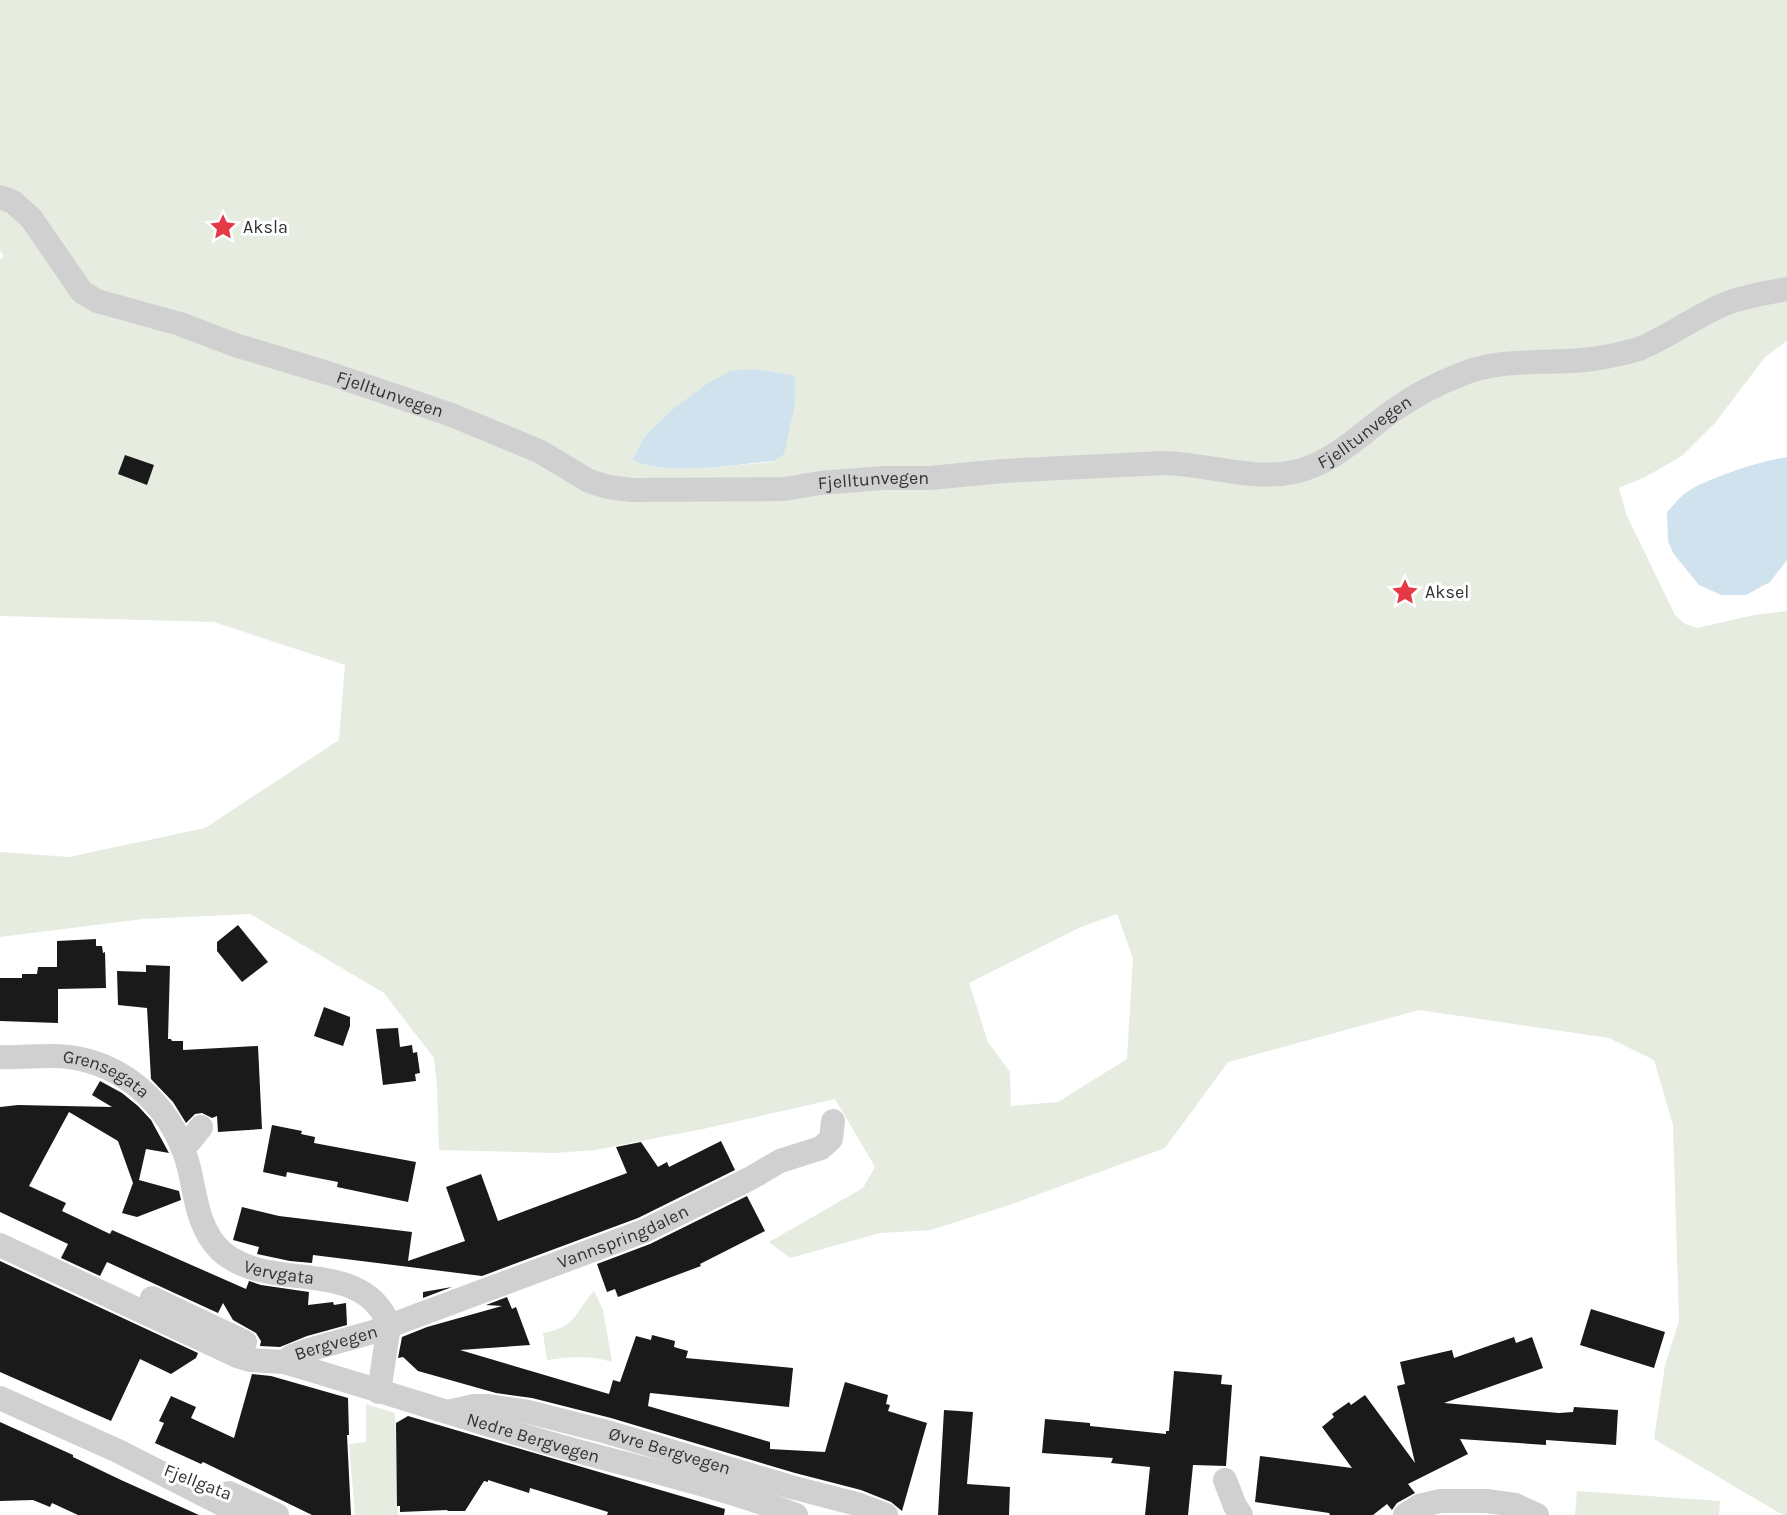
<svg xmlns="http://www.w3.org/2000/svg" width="1787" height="1515" viewBox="0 0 1787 1515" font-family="Karla,sans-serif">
<rect width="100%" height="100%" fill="#fff"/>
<!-- green -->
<g fill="#e6ecdf" fill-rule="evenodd">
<path d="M0,0h1787v341l-22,16 -50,66 -33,33 -37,21 -26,11 8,28 48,99 10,9 12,4 57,-13 33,-4v904h-4l-129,-76 11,-74 14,-44 -6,-196 -19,-65 -45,-22 -190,-28 -191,52 -63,86 -153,56 -81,26 -51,3 -90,25 -21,-16 94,-54 12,-21 -40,-68 -132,30 -108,21 -40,3 -116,-3 -2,-64 -3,-28 -50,-65 -134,-79 -107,5 -143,18v-85l69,5 136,-29 134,-88 6,-75 -131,-43 -214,-6v-356l4,-4 -4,-5zM673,409l101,53c-38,2 -109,15 -142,-2l13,-24zM1117,914l16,44 -6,101 -69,43 -47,4 -1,-34 -22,-30 -19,-59 112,-56z"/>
<path d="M594,1291l9,19 9,52c-22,-7 -42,-5 -65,-2l-4,-27c34,-6 31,-20 51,-42z"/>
<polygon points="366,1404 395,1413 398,1515 355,1515 349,1444 366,1442"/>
<polygon points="1577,1491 1720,1501 1719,1515 1575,1515"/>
</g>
<!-- water -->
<g fill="#cfe2ee">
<path d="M756,369l39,7v28l-11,50 -10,7c-39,3 -108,16 -142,-1l13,-24 28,-27 34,-25 23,-13z"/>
<path d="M1787,457v103l-17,22 -24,13h-25l-22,-10 -26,-32 -5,-12 -1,-29c5,-5 10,-12 16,-17 17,-15 80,-35 104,-38z"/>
</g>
<!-- building -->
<g fill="#1a1a1a">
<polygon points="125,455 154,465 147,485 118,474"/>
<polygon points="238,925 268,962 242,982 217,951 217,942"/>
<polygon points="96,939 96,946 102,946 103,953 105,952 106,988 58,989 58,1023 0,1021 0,978 22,978 22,974 37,974 38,967 57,967 57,941"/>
<polygon points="146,965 170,966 168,1039 171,1039 172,1041 183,1041 183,1050 258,1046 262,1129 218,1132 217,1116 212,1118 202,1113 195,1114 186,1123 173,1102 151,1079 147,1008 118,1005 117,971 146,972"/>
<polygon points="324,1007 350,1017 350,1026 343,1046 314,1036"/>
<polygon points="398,1028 400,1047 412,1045 413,1053 417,1052 420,1073 415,1074 416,1081 383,1085 376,1029"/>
<polygon points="100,1081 122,1093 138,1106 151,1120 169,1153 146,1149 139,1180 179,1191 181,1200 137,1217 122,1213 133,1183 118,1141 69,1112 29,1186 66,1203 62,1211 110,1234 112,1230 246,1289 249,1281 261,1285 309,1292 308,1305 333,1302 334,1305 346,1303 347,1325 307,1336 280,1347 260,1346 261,1341 256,1333 233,1320 223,1303 218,1313 107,1262 100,1276 61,1258 68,1244 0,1212 0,1107 18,1105 112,1107 92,1095"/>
<polygon points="272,1125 302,1131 301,1134 315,1137 314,1143 416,1162 408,1202 337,1187 338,1182 287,1172 286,1177 263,1172"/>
<polygon points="721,1141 735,1170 638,1218 482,1276 313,1255 312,1263 290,1261 257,1254 259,1247 233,1240 242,1207 279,1216 412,1232 408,1261 465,1241 446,1187 481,1174 498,1221 627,1173 616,1147 641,1142 658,1167 667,1162 669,1167"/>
<polygon points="747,1196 765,1231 700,1264 701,1266 618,1297 615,1289 607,1292 597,1264 650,1244"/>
<polygon points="0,1261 198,1353 196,1358 171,1374 140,1359 111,1421 0,1372"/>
<polygon points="452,1287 423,1298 423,1292"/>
<polygon points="507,1297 512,1309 516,1307 530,1345 460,1350 609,1394 613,1380 620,1382 636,1336 651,1340 652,1335 675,1341 674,1347 688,1351 686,1358 793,1368 789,1407 650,1393 648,1406 770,1442 770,1449 825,1452 845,1382 888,1395 886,1404 890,1405 888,1411 927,1423 902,1511 891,1502 861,1490 795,1473 611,1418 532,1398 496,1393 418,1371 403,1357 398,1358 402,1337 427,1327 502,1306 486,1305"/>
<polygon points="1591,1309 1665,1332 1654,1368 1580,1345"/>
<polygon points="1514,1337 1516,1343 1532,1337 1543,1368 1444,1403 1559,1413 1573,1412 1574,1407 1618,1410 1616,1445 1546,1440 1546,1445 1460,1439 1468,1454 1408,1484 1415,1493 1397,1503 1392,1510 1387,1504 1373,1515 1330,1515 1329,1513 1255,1502 1260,1456 1352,1468 1322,1427 1334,1417 1332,1414 1349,1402 1351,1405 1365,1395 1415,1463 1397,1386 1405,1384 1400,1362 1452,1350 1454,1358"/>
<polygon points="1174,1371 1222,1375 1221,1384 1232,1385 1226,1466 1193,1465 1188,1515 1145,1515 1150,1467 1111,1463 1113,1458 1042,1453 1045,1419 1090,1423 1090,1426 1166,1434 1166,1431 1169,1431"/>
<polygon points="252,1374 271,1376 348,1398 349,1435 347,1435 351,1515 312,1515 203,1462 201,1464 155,1443 164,1423 159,1421 171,1396 196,1407 191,1418 234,1438"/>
<polygon points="944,1410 973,1412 967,1484 1010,1487 1009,1515 938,1515"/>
<polygon points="408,1416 725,1509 724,1515 607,1515 608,1512 530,1488 529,1493 488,1480 488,1482 484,1481 465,1511 447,1511 448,1510 400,1512 400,1506 397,1506 396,1423"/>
<polygon points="0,1422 73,1455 73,1457 121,1480 199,1515 78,1515 52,1503 50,1507 33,1500 0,1501"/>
</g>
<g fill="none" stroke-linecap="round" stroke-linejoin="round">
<!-- minor -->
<g stroke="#d0d0d0" stroke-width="24">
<path id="s1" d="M0,197l13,5 18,16 51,74 15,9 83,23 55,21 93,28 121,41 90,37 50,30 19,6 24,3 152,-1 36,-6 63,-5h47l73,-7 161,-8c42,1 88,18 130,9 41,-9 67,-39 100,-62 20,-14 45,-27 68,-36 45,-19 101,-7 148,-18 10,-2 21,-4 31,-8 29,-12 55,-32 84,-44 20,-8 41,-11 62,-15"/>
<path id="s2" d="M0,1057c23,1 46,-3 69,0 61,8 108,56 121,115 6,28 9,58 31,79 47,43 141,4 168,74"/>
<polyline points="182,1147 190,1141 201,1127"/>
<path id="s3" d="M0,1245l237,111 13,4 34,2c92,27 183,57 275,84 79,22 160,40 237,69"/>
<polyline points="152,1298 245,1342"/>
<path id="s4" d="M284,1362l8,-6 20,-7 61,-17 271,-101 107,-53 29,-17 41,-13 10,-9 2,-18"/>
<polyline points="379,1392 389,1325"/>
<polyline points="0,1398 118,1451 243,1515"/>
<path id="s5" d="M452,1411l22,-5h14l41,6 78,20 184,55 66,17 29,11"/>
<polyline points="1225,1480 1235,1506 1241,1515"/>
<polyline points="229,1493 277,1515"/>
<polyline points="1405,1515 1419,1506 1440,1501 1487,1501 1515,1505 1537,1515"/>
</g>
</g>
<!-- icons -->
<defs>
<symbol id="sight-bare" viewBox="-9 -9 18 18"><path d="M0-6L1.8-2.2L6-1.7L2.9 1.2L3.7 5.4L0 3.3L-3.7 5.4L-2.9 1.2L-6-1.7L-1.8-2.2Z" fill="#e63946" stroke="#fff" stroke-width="2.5" paint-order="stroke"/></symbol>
</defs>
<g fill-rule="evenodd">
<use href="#sight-bare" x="204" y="208" width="38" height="38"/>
<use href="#sight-bare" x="1386" y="573" width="38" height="38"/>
</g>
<g text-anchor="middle" stroke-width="6" stroke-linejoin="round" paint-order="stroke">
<!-- poi labels -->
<g font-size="18" fill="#333" stroke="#fff" text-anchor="start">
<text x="243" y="233">Aksla</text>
<text x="1425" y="598">Aksel</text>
</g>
<!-- street labels -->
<g font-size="18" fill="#333" stroke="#fff">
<text dy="6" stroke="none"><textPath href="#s1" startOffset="453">Fjelltunvegen</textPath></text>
<text dy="6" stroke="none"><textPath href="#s1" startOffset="1461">Fjelltunvegen</textPath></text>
<text dy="6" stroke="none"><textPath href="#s1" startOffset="957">Fjelltunvegen</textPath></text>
<text dy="6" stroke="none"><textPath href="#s2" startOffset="110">Grensegata</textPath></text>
<text dy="6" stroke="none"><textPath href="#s4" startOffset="362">Vannspringdalen</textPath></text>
<text dy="6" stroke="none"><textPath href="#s2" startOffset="396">Vervgata</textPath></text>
<text dy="6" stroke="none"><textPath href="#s4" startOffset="56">Bergvegen</textPath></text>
<text dy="6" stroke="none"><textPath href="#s3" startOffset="570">Nedre Bergvegen</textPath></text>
<text dy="6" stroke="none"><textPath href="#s5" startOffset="224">Øvre Bergvegen</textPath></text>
<text transform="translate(198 1482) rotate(21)" y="6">Fjellgata</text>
</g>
</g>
</svg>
